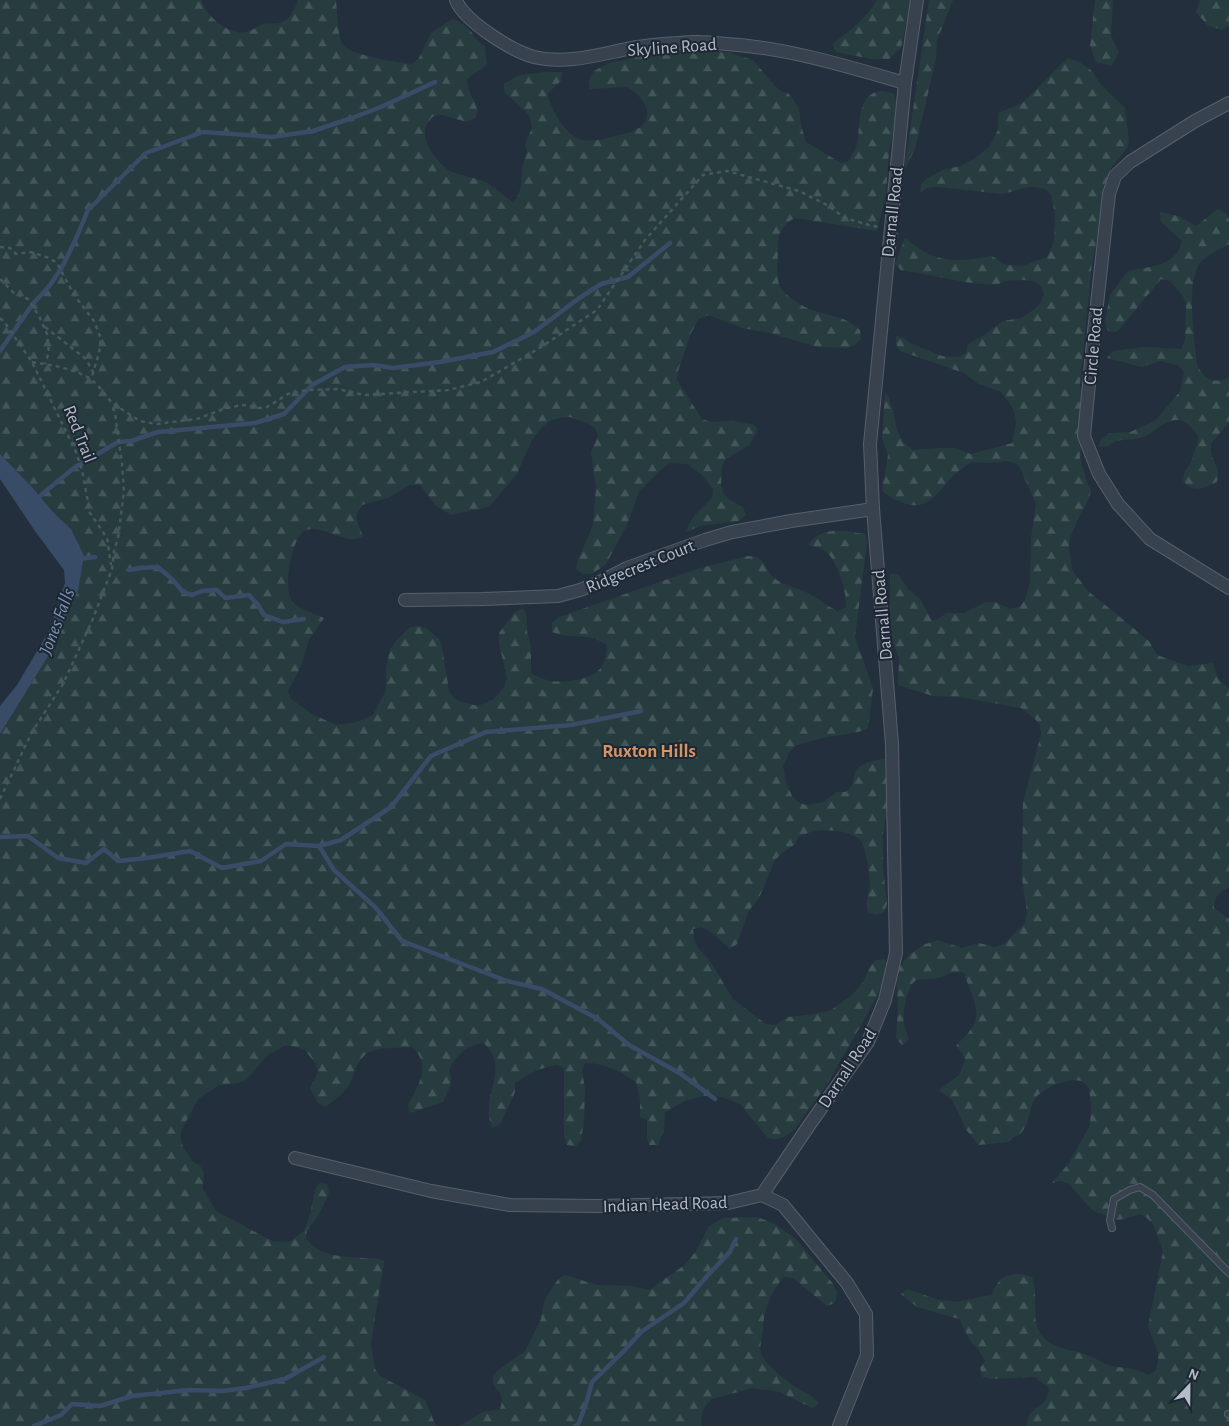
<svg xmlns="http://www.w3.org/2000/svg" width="1229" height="1426" viewBox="0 0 1229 1426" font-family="'Alegreya Sans',sans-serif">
<defs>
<pattern id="forest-firs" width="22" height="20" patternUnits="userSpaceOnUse" patternTransform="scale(1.25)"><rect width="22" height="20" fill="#263c3f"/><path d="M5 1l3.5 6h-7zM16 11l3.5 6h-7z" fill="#435659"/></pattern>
</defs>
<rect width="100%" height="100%" fill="#242f3e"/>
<!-- forest -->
<g fill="url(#forest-firs)">
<path d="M0,0h201c4,15 28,36 45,32 6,-1 11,-6 17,-8 5,-1 11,0 16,-1 12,-3 15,-13 19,-23h38c1,9 2,36 6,43 6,13 56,19 70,21l7,-6 12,-25 21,-14c21,8 18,16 33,28l2,18c-7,6 -14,8 -20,15l1,8 10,23 -3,7 -8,4 -25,-7 -8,1c-5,4 -9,9 -9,16 -1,14 15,34 27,40 10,4 22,5 33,10 10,5 19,14 28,21l5,-7 3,-10 1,-18 5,-16 -2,-8 7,-16 -2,-10 -5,-7 -21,-19v-8l15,-9 26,-3h17l-1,9 -13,12c1,14 16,39 29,45 12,6 30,0 42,-3 6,-2 13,-3 18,-6 12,-5 13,-20 5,-29 -3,-5 -10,-9 -15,-13l-37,2 -1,-9 5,-9 15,-8 76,-16 42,5 26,8 21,25 7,6 8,3 10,14 2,17 5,17 35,21 8,-2c2,-5 5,-10 7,-14 4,-12 2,-25 5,-36 5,-18 16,-24 33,-17l4,16 -9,41 -3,43 -9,37 -82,-13c-13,6 -18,17 -17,31 0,11 -2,24 1,35 3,11 25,24 36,27 16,5 32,6 45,19l1,9 -6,6 -8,3 -29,-1 -48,-14 -28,-5 -34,-13 -9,4 -8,14 -13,38 -1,9 25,39 9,3 21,-1 21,3 5,6 -9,15 -23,14 -4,7 -1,18 2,8 5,7 15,8 3,8 -7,6 -38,5 -16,6 9,-16 18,-18 1,-9 -12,-15 -14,-10 -17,-1 -7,5 -24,24 -12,33 -21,39 -14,10h-9l-7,-5 2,-9 15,-35 3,-38 -5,-35 7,-16 -3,-8 -8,-5 -18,-6 -10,1 -9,3 -8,6 -10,13 -15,34 -28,33 -38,8 -15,-9 -16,-21h-10l-22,13 -26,7c-10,13 -4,17 1,31 -3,1 -5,3 -8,3 -14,2 -40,-17 -52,-7 -12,10 -21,59 -10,70 6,7 22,12 31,16l-15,22 -8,26 -13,25 3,8 21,15 24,11 21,-3 16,-7 13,-25v-22l4,-18 5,-8 14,-14 8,-2 9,2 13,11 3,8 7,44 5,7 7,4 17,4 16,-7 10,-12 3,-9 -8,-35v-10l16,-21 8,-4c6,10 3,12 4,23 0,4 3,7 3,11 2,11 0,21 2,32 5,2 10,5 15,6 12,4 41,0 50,-8 7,-6 10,-18 10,-26 -16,-15 -35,-6 -55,-14v-9l7,-6 138,-48 51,-13c19,1 14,10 25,21 11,10 26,10 38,18 10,5 17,12 27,16l8,-4c1,-14 -8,-46 -20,-55 -4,-4 -12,-5 -18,-7 14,-20 35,-14 57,-11l2,8 -12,95 18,52 -4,32 -2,8 -9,3 -36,6 -25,7 -7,6 -7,15 3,16 6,14 6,6 8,3 17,-3 14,-10h8c12,-9 6,-10 11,-21 6,-10 24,-11 34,-13l1,25 -8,51v33l4,37 -3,8 -7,3 -9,-3c-4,-14 2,-17 2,-30 0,-7 -5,-37 -9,-41 -10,-11 -31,-11 -44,-10 -6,0 -13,4 -19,6l-3,7 -14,10 -6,6 -16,38 -11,14 -11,32 -7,5 -20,-18 -9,-4 -8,2 1,10 4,9 12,13 23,38 33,25 9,1 13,-8 26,-3 17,-4 21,-15 11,-13 7,-16 6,-6 8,-1 5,6 -12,32 -51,89 -32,44 -8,6 -9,3 -9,-1 -28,-34 -18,-7 -18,-1 -17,4 -22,12 -1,18 -6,15h-9l-2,-8v-17l-7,-3v-18l-4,-17c-15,-10 -32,-20 -51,-19l-3,8 3,17 -1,34 -3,18 -5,6 -9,-1 -3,-8v-69l-8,-3 -19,5 -22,13v9l-14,31 -8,5c-16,-30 21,-61 -11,-86l-17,7 -12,13 -4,8 2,8 -1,8 -7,16 -33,11 -2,-9c11,-19 24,-39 4,-57 -13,1 -28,0 -40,4 -17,6 -16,26 -26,38 -5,7 -14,13 -21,18l-7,-4 -8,-15 8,-16 -3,-9 -11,-14 -18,-4 -17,9 -23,26 -8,3 -19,2 -21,14 -17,32v9l2,7 9,14 8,5 4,6 -1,17 13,22 56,30 17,1 15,-11 6,-16 5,-25 4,-7 8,1 2,8 -3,8 -8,16 -11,14 -1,8c14,20 37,18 58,20 10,1 10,-1 20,3l-13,83 4,25 5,7 45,24 11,26h-436v-692l47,-76 31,-68 -7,-61 -17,-16 -23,-27 -31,-32z"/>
<path d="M877,0h34l-10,48 -12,11h-18l-35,-7 -4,-8c18,-13 34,-25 45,-44z"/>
<polygon points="929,0 953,0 937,40 936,59 915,149 904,171"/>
<polygon points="1095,0 1113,0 1111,36 1119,52 1111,66 1096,62 1090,46"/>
<polygon points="1200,0 1229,0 1229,26 1222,30 1207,25 1196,12"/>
<path d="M1068,58l10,3 14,10 9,14 24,23 4,32 -2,8 -16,20 -19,95 -12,122 4,27 -4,46 7,25 4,7 -2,9 -8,14 -11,24 -1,8 3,25 16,21 61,50 8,14 31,11 25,-3 5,15 11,11v198c-10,6 -14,8 -15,21l15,11v507h-203c1,-4 2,-9 4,-12 9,-12 16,-6 19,-26l-14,-11 -44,2 -8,-2 -3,-9 5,-7 -7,-12 -7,-7 -12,-23 -42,-12 -16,-13 6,-5 32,11 17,2 35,-7c7,-13 9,-20 26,-21 6,0 10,1 15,3 7,17 -1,39 7,54 9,19 34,18 51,25 7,3 14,8 21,10 5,1 10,1 15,2 8,1 16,4 23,7l7,-5 2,-9v-9l-10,-25 15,-76 -10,-27 -6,-6 -7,-4 -16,5 -8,1 -24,-10 -24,-27 -8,-2 -8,2 17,-20 21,-38 1,-18 -2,-19 -7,-7 -10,-1 -19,5 -15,10 -5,7 -7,24 -5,7 -14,9 -28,3 -12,-14 -15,-31 -13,-10 20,-15 6,-15 -3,-8 -6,-6c5,-6 12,-12 16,-18 11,-16 -3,-39 -8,-55 -13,-3 -15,2 -26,5 -8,2 -16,-1 -23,3 -8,6 -13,34 -11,44 1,5 4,10 5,15l-7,5 -6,-7 2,-34 -2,-27 2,-8 11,-14 14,-10 15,-5 24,8 17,-5 16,4 9,-3 21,-21 2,-10 -5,-35 1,-76 18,-68 -1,-9 -6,-7 -13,-10 -62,-11 -26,-1 -35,-11 1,-27 -6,-16 -3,-17v-51h8l10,15 13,11 11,21 8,-3 6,-5h18l22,-11h9l15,7 9,-2 6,-7 5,-18 1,-43 5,-35 -15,-34 -4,-6 -9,-3 -17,2 -20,-1c-5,4 -11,8 -16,12 -17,17 -26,40 -54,28 -8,-3 -14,-6 -19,-12l6,-35 -6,-17 3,-47c2,3 4,7 5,11 8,20 2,33 23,48l26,-2h16l16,6 41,-11 4,-19 -1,-9 -3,-8 -11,-15 -23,-8 -14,-11 -64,-22 -4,-7v-8l8,2 6,5 32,13 17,1 7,-4 2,-9 15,-8 20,-15 18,-3 14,-9 6,-7 3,-8 -3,-8 -7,-5 -11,-1 -18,1 -8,4 -26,-2 -70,-13 -6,-6 10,-26c6,5 13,10 20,14 20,12 45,8 67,4l14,9 16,1 25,-9 7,-16 1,-27 -4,-19 -6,-6 -9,-2h-9l-24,7 -66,-7 -10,1 -7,5 1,-9 6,-6 16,-8 17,-4 15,-8 14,-11 9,-17v-17l24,-10z"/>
<path d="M1218,209l8,4 3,7v24c-8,5 -24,12 -29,19 -15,20 -5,77 -3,102 7,15 18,20 32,12v45l-18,22v9l7,18 -1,11c-15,6 -21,12 -34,-1l2,-10 6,-8 8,-26c-14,-19 -21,-22 -42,-9 -4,3 -9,7 -13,9 -15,5 -24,-1 -37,10l-9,-1 4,-8 8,-5 20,-1 26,-12 24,-29 4,-19 -6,-7 -18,-4 -18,6 -35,-9 6,-7 31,-4 37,2 4,-9 1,-36 -3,-8 -13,-15 -9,-2 -44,53 -9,-1 -3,-9 5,-27 18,-24c23,-5 48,-4 54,-30l-21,-19 -1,-10 18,4 18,10z"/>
<path d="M757,1217l16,6 22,15 39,47 3,8 -2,10 -8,3 -34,-28 -9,-1c-13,14 -19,31 -21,49 0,8 -4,20 -2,28 2,7 23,25 30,30 10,8 20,8 28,20l-7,4 -32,-16 -27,-4 -41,11 -6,6 -4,8 -1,13h-242l24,-14 17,-3 2,-8 -2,-8 -6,-7 -1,-8 4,-7 28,-20 16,-32 3,-18 14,-22 7,-4 32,10 35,1 17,4 37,-26 10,-13 13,-25 14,-8z"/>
</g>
<!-- water -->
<polygon fill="#394c67" points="0,454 31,486 54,513 71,529 84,556 78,590 47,658 0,734 0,706 17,685 49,631 65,583 64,570 35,531 0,479"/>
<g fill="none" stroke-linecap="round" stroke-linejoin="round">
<!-- stream -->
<g stroke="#394c67" stroke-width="4.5">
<polyline points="0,351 32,305 50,285 61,269 75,241 88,210 146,153 203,132 272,137 313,131 352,118 381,107 435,82"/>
<polyline points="35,500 74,468 118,442 131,441 158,432 255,423 284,414 312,385 345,367 373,365 393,368 440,362 493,352 534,332 578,299 601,284 628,277 670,243"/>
<polyline points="79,559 95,557"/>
<polyline points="129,570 139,568 158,567 172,579 183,592 192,595 202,591 217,590 225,598 249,595 258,605 264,615 283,622 304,619"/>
<polyline points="0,837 28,836 58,858 86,863 104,849 118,861 147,858 190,851 222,868 261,861 286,844 319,846 341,840 391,807 431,756 486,732 571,725 641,711"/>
<polyline points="319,846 334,870 376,908 402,941 507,981 542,989 598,1019 629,1045 681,1074 715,1099"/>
<polyline points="34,1426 61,1415 72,1404 100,1406 132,1396 189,1390 223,1391 246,1388 285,1379 324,1357"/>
<polyline points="575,1426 578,1425 586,1404 592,1382 624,1351 641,1332 684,1303 707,1276 730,1252 736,1239"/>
</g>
<defs>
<g id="lane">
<polyline points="1112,1228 1110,1220 1114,1199 1130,1190 1140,1187 1153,1195 1229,1273"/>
<polyline points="1228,1414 1229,1414"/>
</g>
<g id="street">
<path d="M456,0c8,21 56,51 78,57 33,8 66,-3 98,-9 21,-4 43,-5 64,-6 10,0 21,1 31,2 61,4 119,22 178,39"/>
<polyline points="1229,103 1195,121 1130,162 1115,176 1109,194 1094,332 1084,436 1099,474 1118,504 1150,539 1229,588"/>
<polyline points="405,600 483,599 558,596 580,590 600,582 627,568 705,540 732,532 791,521 873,509"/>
<polyline points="295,1158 431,1191 510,1205 598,1206 728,1203 762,1195 783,1205 847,1283 866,1314 867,1355 839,1426"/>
<polyline points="762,1195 810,1124 868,1042 885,1000 896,953 892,744 873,509 870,444 905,83 917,0"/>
</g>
</defs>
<!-- lane casing -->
<use href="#lane" stroke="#565f6c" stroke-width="8"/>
<!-- street casing -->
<use href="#street" stroke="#565f6c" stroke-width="14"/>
<!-- path -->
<g stroke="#44595c" stroke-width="2.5" stroke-dasharray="4 4" stroke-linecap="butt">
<polyline points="0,247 10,248 16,254 31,252 49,258 57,263 74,295 94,321 101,339 99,353 91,379"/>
<polyline points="0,279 14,293 28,299 39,316 47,334 49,352 45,364"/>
<polyline points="0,318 5,323 32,362 76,452 82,470 90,513 107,538 111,565"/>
<polyline points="45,327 86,359 93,372"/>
<polyline points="32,362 61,367 79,373 91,379 100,388 112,403 140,421 156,424 197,419 226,408 243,405 259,408 267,407 288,394 307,390 338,389 364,395 448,390 481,382 538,349 597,310 645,240 703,175 727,171 799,191 827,205 845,218 869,225 879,227"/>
<polyline points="0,799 32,732 63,684 92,621 112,569 114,551 118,538 124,491 122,464 115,414 112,404"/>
</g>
<!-- lane -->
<use href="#lane" stroke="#38414e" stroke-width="6"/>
<!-- street -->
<use href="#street" stroke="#38414e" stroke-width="12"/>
</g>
<g text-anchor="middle" stroke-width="4" stroke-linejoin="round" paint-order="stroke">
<!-- street labels -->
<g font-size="18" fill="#b4bcc9" stroke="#1d2633">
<text transform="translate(672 47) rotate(-4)" y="6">Skyline Road</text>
<text transform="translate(892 212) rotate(-84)" y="6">Darnall Road</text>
<text transform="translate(1093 346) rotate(-85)" y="6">Circle Road</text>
<text transform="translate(80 434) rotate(68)" y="6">Red Trail</text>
<text transform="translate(640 566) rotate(-22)" y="6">Ridgecrest Court</text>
<text transform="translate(882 615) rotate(-95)" y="6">Darnall Road</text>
<text transform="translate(847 1068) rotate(-57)" y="6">Darnall Road</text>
<text transform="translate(665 1204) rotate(-2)" y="6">Indian Head Road</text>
</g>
<!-- water labels -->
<g font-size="19" font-style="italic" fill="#7c92b1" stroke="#1d2633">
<text transform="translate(56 621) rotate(-69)" y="7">Jones Falls</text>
</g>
<!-- neighbourhood labels -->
<g font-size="19" font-weight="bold" fill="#d59563" stroke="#1d2633">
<text x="649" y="757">Ruxton Hills</text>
</g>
</g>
<!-- north arrow -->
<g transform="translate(1189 1386) rotate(22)" stroke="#1d2633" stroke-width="4" paint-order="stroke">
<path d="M0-4L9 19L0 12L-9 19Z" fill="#b4bcc9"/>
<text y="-8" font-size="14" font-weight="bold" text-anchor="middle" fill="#b4bcc9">N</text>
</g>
</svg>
